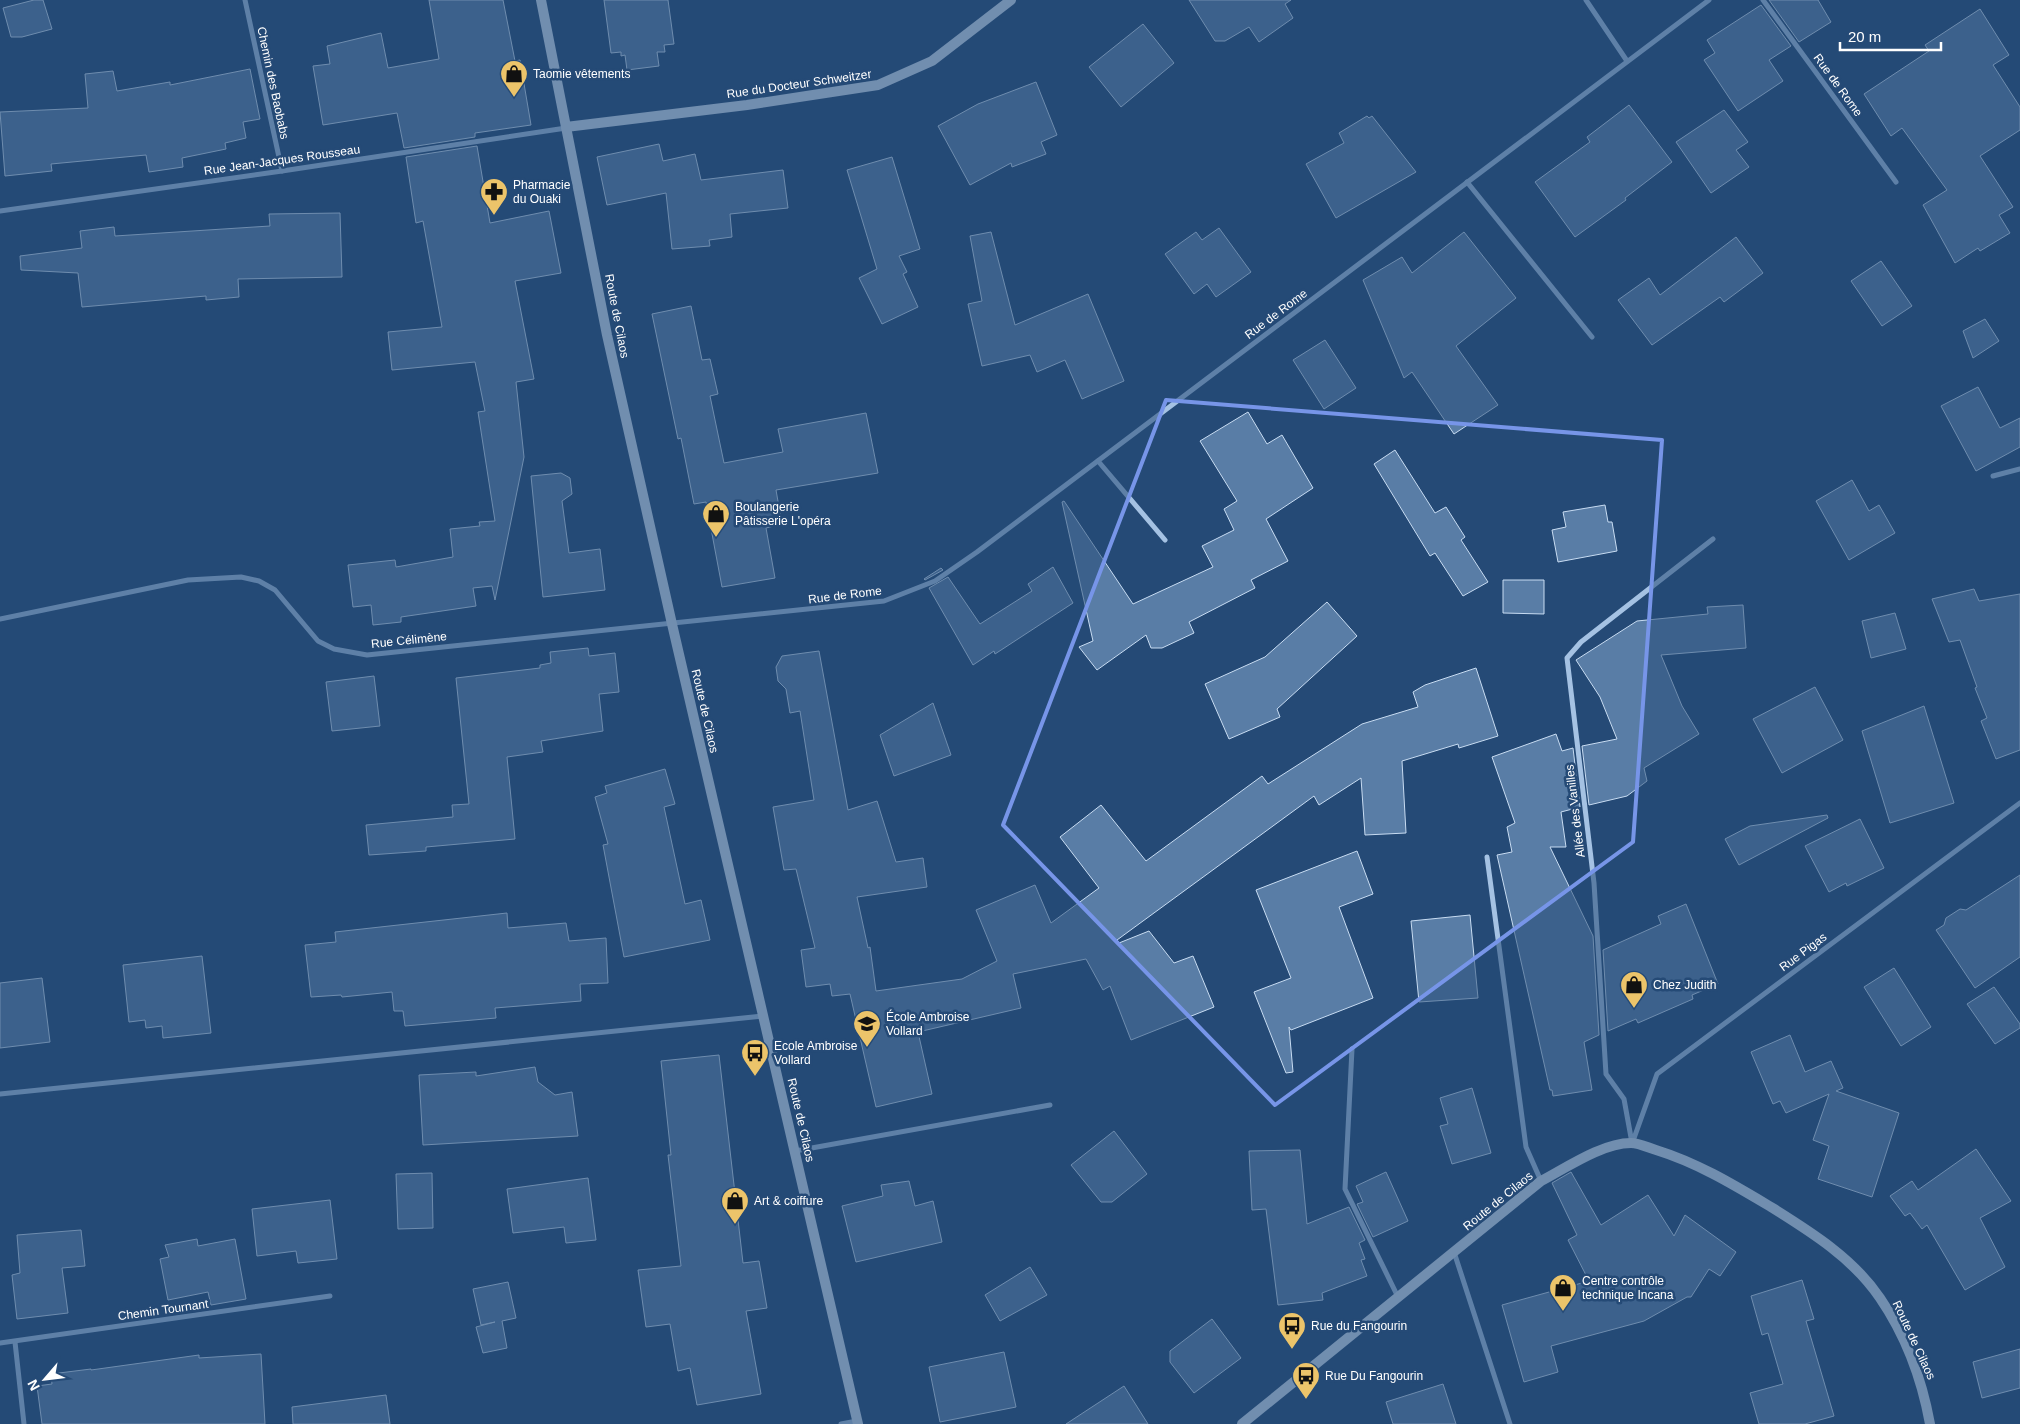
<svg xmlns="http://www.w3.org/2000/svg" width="2020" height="1424" viewBox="0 0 2020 1424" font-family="Arial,sans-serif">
<rect width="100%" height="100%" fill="#254a76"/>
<!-- building -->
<g fill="#597da6" stroke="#c8dcf2">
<polygon points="34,0 43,0 52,29 22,37 11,37 3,8"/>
<polygon points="429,0 503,0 515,61 520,60 531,125 475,133 475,137 404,148 397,113 323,125 313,66 330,64 327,46 381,33 388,68 439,59"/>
<polygon points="604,0 668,0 674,44 664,45 665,52 657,52 659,66 627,70 625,55 621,56 621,52 611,53"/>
<polygon points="1189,0 1291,0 1285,4 1293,18 1259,42 1249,27 1225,41 1215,41"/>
<polygon points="1769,0 1818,0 1831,22 1799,42"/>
<polygon points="1761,5 1791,46 1769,60 1783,81 1738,111 1704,60 1715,53 1707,40"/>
<polygon points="1980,9 2009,55 1993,65 2020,107 2020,130 1980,156 2013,207 1999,215 2010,233 1980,251 1978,248 1955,263 1923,205 1947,190 1902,128 1891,136 1864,94 1929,51 1925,45"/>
<polygon points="1143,24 1174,63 1121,107 1089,67"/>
<polygon points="250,69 260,119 243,122 246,138 225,143 226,149 182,158 183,167 149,172 146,155 51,164 52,171 5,176 0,112 88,108 85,74 113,71 117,91 170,82 170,85"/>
<polygon points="1036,82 1057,135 1041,142 1046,154 1012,167 1011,163 970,185 938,126 978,104"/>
<polygon points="1629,105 1672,162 1625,198 1626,200 1575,237 1535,182 1590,142 1587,137"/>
<polygon points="1724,110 1748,142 1736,150 1749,167 1711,193 1676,142"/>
<polygon points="1367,116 1369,118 1372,116 1416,172 1336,218 1306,164 1344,143 1339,133"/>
<polygon points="659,144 663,161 695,154 701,180 783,170 788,208 730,214 732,237 709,240 710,246 672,249 666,193 607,205 597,157"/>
<polygon points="477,146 490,223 549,211 561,273 515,281 534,379 516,382 524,457 495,600 492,586 473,588 476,606 401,617 401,622 373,625 371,605 353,607 348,565 395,560 396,567 453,557 450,529 480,526 479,522 495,521 478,412 485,411 475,362 392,370 388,332 442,327 423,221 416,223 406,157"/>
<polygon points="892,157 920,249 899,256 907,272 903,274 918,307 882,324 859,278 877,269 847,170"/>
<polygon points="340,213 342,277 238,279 239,297 206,300 206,296 82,307 78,273 21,270 20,256 82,248 80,231 114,227 115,236 270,226 269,214"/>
<polygon points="1219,228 1251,272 1216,297 1207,284 1194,294 1165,254 1196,232 1202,240"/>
<polygon points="991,232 1015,325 1088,294 1124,381 1082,399 1065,360 1037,372 1030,355 982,366 968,304 982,301 970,236"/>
<polygon points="1464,232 1516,298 1456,346 1498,405 1454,434 1412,372 1404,378 1363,280 1402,257 1412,273"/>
<polygon points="1736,237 1763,273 1724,302 1720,297 1652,345 1618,300 1649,278 1660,295"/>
<polygon points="1881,261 1912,306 1882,326 1851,281"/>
<polygon points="691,306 702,360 710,359 718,394 710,396 724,463 783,452 778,429 866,413 878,473 776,490 782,524 766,528 775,578 722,587 706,502 694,504 681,438 678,439 652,314"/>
<polygon points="1985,319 1999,341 1973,358 1963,331"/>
<polygon points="1325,340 1356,388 1324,409 1293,360"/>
<polygon points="1978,387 2000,428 2020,418 2020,447 1976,471 1941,406"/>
<polygon points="1248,412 1267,444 1282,435 1313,488 1266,519 1288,561 1251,580 1255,588 1189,622 1194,633 1162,648 1151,648 1146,635 1097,670 1079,647 1093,641 1062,502 1064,501 1133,604 1213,567 1202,546 1234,530 1224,509 1237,501 1200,441"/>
<polygon points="1395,450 1435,513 1446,507 1465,537 1461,540 1488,582 1463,596 1435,553 1430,556 1374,464"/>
<polygon points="561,473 570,478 572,494 562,501 569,553 600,549 605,590 543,597 531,476"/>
<polygon points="1852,480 1869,511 1879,505 1895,533 1849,560 1816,501"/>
<polygon points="1605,505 1608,522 1612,522 1617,551 1558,562 1552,530 1566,527 1563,512"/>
<polygon points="1053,567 1073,603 995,654 994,651 973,665 929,588 948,577 980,624 1032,591 1028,584"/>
<polygon points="941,568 943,570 925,580 924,579"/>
<polygon points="1503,580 1544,580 1544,614 1503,613"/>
<polygon points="1974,589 1979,601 2020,594 2020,750 1996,759 1981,721 1987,718 1975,688 1977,687 1960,640 1949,642 1932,599"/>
<polygon points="1327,602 1357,636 1277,709 1280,717 1229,739 1205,684 1265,657"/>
<polygon points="1743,605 1746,648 1661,655 1682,706 1699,734 1644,768 1647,781 1627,796 1589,805 1582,746 1617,739 1600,697 1576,660 1637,621 1708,614 1707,607"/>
<polygon points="1895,613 1906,649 1871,658 1862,621"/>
<polygon points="588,648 589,656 615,653 619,692 599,694 603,731 541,741 543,752 507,757 515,839 426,847 426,851 369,855 366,825 453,817 452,805 469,804 456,678 540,668 540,665 551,663 550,652"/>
<polygon points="819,651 848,810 877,801 896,862 923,858 927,887 857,897 868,948 870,947 876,991 962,979 997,961 976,910 1035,885 1051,923 1099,888 1060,837 1101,805 1146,861 1262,776 1268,784 1362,724 1418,707 1413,692 1425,685 1476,668 1498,736 1459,748 1458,744 1402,761 1406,833 1365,835 1361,778 1319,805 1314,796 1117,940 1119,943 1149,931 1174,963 1193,956 1214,1007 1131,1040 1110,986 1103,990 1086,959 1013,974 1021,1008 918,1032 932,1094 876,1107 850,994 832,996 830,984 806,987 801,950 815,948 796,869 784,870 773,807 814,800 800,711 790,713 786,689 778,681 776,667 782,656"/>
<polygon points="374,676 380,726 332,731 326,682"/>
<polygon points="1815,687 1843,740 1782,773 1753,719"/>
<polygon points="933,703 951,755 894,776 880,735"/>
<polygon points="1924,706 1954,803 1890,823 1862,731"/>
<polygon points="1556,734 1562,751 1573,748 1580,807 1561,812 1566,847 1550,847 1593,936 1599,1035 1584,1042 1592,1090 1553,1096 1552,1090 1550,1090 1497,855 1512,852 1507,827 1515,823 1492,757"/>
<polygon points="665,769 675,804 664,807 685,904 701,900 710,940 624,957 603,845 608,844 595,797 607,793 605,786"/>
<polygon points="1827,815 1828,818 1739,865 1725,839 1750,826"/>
<polygon points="1860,819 1884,868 1847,886 1846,883 1829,892 1805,846"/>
<polygon points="1357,851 1373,894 1339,907 1373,998 1291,1030 1289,1027 1293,1072 1286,1073 1254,992 1291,978 1256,890"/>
<polygon points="2020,875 2020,957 1975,988 1936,930 1944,925 1946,918 1960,909 1966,910"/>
<polygon points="1686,904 1718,984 1692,995 1693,999 1638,1023 1636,1019 1608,1031 1603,950 1661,924 1658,916"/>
<polygon points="507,913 508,928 566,923 569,941 606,938 608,983 580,984 581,1001 495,1008 496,1018 405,1026 403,1011 394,1011 392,992 342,997 341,995 311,997 305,945 336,942 335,932"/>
<polygon points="1470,915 1478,998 1419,1002 1411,921"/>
<polygon points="202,956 211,1033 163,1038 162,1026 146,1028 145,1020 129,1022 123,965"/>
<polygon points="1894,968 1931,1027 1901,1046 1864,987"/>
<polygon points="42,978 50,1042 0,1048 0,983"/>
<polygon points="1994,987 2020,1024 2020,1028 1995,1044 1967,1004"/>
<polygon points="1790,1035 1805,1072 1831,1061 1843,1088 1836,1091 1899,1113 1872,1197 1818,1179 1829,1146 1813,1140 1829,1094 1786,1113 1780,1101 1773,1104 1751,1052"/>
<polygon points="719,1055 743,1263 759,1261 767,1308 746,1311 761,1394 697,1405 690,1368 678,1371 670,1324 646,1327 638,1270 681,1266 668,1155 671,1155 661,1061"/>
<polygon points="535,1067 538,1082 555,1095 572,1092 578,1136 423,1145 419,1075 476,1072 476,1076"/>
<polygon points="1472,1088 1491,1153 1452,1164 1440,1126 1448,1124 1440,1098"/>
<polygon points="1114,1131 1147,1174 1112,1202 1101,1202 1071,1165"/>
<polygon points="1976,1149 2011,1201 1980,1218 2005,1267 1965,1290 1927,1225 1922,1229 1910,1213 1905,1216 1890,1196 1912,1181 1918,1190"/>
<polygon points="1300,1150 1307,1224 1349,1207 1365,1240 1359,1243 1365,1259 1361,1260 1367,1276 1322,1293 1323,1300 1278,1305 1266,1209 1252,1210 1249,1151"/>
<polygon points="1386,1172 1408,1221 1373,1237 1357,1204 1363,1202 1356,1186"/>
<polygon points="1571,1172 1601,1225 1648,1195 1674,1236 1685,1215 1736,1252 1720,1276 1709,1269 1691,1297 1687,1297 1644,1321 1551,1346 1558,1372 1524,1382 1502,1305 1589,1281 1568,1240 1577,1235 1552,1183"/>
<polygon points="432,1173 433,1228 398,1229 396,1174"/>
<polygon points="588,1178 596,1240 566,1243 564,1227 513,1233 507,1189"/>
<polygon points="909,1181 915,1206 933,1201 942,1242 856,1262 842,1206 883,1196 881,1185"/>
<polygon points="330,1200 337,1259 298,1263 296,1251 257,1256 252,1209"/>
<polygon points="81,1230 85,1266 62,1268 68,1313 17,1319 12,1275 20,1273 17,1235"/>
<polygon points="197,1239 198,1246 235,1239 246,1299 211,1305 208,1292 168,1300 160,1259 169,1257 165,1245"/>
<polygon points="1030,1267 1047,1295 1000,1321 985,1295"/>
<polygon points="1802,1280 1814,1319 1806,1321 1834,1416 1805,1424 1759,1424 1750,1393 1783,1384 1768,1333 1762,1335 1751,1296"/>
<polygon points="508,1282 516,1318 502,1321 507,1348 483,1353 476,1327 495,1322 481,1325 473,1289"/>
<polygon points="1212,1319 1241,1358 1194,1393 1170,1362 1170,1351"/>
<polygon points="2020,1349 2020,1388 1982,1398 1973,1362"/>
<polygon points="1004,1352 1016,1407 940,1422 929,1367"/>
<polygon points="261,1354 265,1424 42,1424 37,1386 52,1384 51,1374 91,1369 91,1370 199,1355 199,1358"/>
<polygon points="1443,1384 1456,1424 1393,1424 1386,1402"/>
<polygon points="1124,1386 1148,1424 1066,1424"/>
<polygon points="386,1395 390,1424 293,1424 292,1407"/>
</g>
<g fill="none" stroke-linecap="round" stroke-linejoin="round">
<!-- street -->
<g stroke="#a5c2e3" stroke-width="5">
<polyline points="245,0 282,171"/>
<polyline points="1586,0 1627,61"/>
<polyline points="1763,0 1896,182"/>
<polyline points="1467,182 1592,337"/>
<polyline points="0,211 282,171 566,128"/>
<polyline points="1098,461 1165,540"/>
<polyline points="1993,476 2020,469"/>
<polyline points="0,619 188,580 241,577 259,581 275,590 318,641 334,649 367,655 884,601 935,581 977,552 1709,0"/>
<polyline points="1487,857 1526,1147 1541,1181"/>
<polyline points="1352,1049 1345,1189 1398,1297"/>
<polyline points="0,1094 763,1016"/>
<polyline points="1633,1141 1657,1074 2020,803"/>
<polyline points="1632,1143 1624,1099 1606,1074 1594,883 1567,658 1581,642 1713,539"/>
<polyline points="795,1151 1050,1105"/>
<polyline points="1454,1252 1510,1424"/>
<polyline points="15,1342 24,1424"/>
<polyline points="0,1343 330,1296"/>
<polyline points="841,1424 857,1421"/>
</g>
<!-- secondary -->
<g stroke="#cedff3" stroke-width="10">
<polyline points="541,0 607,335 672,624 858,1424"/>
<polyline points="566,127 747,105 878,85 932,61 1011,0"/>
<path d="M1242,1424l299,-243c25,-13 61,-38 90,-38 8,0 18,5 25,7 42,13 78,35 115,57 40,25 82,51 109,91 26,38 42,82 50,126"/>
</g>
</g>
<!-- marked area -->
<path d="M0 0H2020V1424H0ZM1166,400l496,40 -29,402 -358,263 -272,-280z" fill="#254a76" fill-opacity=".55" fill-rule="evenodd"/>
<path fill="none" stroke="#7795e8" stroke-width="4" stroke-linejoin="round" d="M1166,400l496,40 -29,402 -358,263 -272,-280z"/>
<!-- icons -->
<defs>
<symbol id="shop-pin" viewBox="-11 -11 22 30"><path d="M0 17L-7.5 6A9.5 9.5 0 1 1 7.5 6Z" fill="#ecc46a" stroke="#254a76"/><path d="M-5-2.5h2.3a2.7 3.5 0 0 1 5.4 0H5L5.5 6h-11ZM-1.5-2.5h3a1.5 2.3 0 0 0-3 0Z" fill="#111"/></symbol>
<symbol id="pharmacy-pin" viewBox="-11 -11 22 30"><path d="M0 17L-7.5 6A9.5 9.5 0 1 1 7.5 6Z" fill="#ecc46a" stroke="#254a76"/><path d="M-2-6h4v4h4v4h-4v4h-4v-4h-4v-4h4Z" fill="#111"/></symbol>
<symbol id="school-pin" viewBox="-11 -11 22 30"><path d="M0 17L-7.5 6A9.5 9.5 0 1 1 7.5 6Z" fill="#ecc46a" stroke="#254a76"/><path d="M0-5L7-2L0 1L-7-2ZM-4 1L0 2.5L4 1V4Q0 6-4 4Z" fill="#111"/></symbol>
<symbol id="bus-pin" viewBox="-11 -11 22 30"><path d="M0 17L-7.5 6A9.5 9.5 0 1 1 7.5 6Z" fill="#ecc46a" stroke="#254a76"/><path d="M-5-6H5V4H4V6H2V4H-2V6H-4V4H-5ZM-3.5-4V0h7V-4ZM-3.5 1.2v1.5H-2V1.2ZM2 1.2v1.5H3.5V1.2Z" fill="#111"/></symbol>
</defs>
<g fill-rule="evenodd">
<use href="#shop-pin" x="498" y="58" width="32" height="43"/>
<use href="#pharmacy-pin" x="478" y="176" width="32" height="43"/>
<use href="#shop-pin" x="700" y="498" width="32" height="43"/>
<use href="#shop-pin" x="1618" y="969" width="32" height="43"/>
<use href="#school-pin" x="851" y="1008" width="32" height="43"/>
<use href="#bus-pin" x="739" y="1037" width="32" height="43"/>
<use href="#shop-pin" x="719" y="1185" width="32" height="43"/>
<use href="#shop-pin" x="1547" y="1272" width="32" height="43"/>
<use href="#bus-pin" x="1276" y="1310" width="32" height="43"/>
<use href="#bus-pin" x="1290" y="1360" width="32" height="43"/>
</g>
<g text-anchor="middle" stroke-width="5" stroke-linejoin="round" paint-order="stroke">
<!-- poi labels -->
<g font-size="12" fill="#fff" stroke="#254a76" text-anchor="start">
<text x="533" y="78">Taomie vêtements</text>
<text x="513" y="189">Pharmacie<tspan x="513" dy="14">du Ouaki</tspan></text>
<text x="735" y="511">Boulangerie<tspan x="735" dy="14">Pâtisserie L'opéra</tspan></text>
<text x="1653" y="989">Chez Judith</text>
<text x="886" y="1021">École Ambroise<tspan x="886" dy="14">Vollard</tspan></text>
<text x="774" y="1050">Ecole Ambroise<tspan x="774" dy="14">Vollard</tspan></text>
<text x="754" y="1205">Art &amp; coiffure</text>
<text x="1582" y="1285">Centre contrôle<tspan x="1582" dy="14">technique Incana</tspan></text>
<text x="1311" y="1330">Rue du Fangourin</text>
<text x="1325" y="1380">Rue Du Fangourin</text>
</g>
<!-- street labels -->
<g font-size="12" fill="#fff" stroke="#254a76">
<text transform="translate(273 83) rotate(78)" y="4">Chemin des Baobabs</text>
<text transform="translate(799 84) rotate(-8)" y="4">Rue du Docteur Schweitzer</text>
<text transform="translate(1838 85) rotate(54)" y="4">Rue de Rome</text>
<text transform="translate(282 160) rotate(-8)" y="4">Rue Jean-Jacques Rousseau</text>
<text transform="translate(1276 314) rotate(-37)" y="4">Rue de Rome</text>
<text transform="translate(617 316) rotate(79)" y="4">Route de Cilaos</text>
<text transform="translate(845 595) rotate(-7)" y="4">Rue de Rome</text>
<text transform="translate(409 640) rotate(-6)" y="4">Rue Célimène</text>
<text transform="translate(705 711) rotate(77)" y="4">Route de Cilaos</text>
<text transform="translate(1575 811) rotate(-97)" y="4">Allée des Vanilles</text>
<text transform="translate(1803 952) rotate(-37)" y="4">Rue Pigas</text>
<text transform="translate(801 1120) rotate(77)" y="4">Route de Cilaos</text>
<text transform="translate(1498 1201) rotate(-39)" y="4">Route de Cilaos</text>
<text transform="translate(163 1310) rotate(-8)" y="4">Chemin Tournant</text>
<text transform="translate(1914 1340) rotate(65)" y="4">Route de Cilaos</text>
</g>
</g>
<!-- north arrow -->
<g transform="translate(45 1379) rotate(242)" stroke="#254a76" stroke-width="4" paint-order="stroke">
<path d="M0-4L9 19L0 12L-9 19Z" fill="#ffffff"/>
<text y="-8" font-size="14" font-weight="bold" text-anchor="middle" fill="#ffffff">N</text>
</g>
<!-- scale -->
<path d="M1840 42v8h101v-8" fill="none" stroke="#ffffff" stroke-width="2.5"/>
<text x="1848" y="42" font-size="15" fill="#ffffff" stroke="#254a76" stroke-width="4" paint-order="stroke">20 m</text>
</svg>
